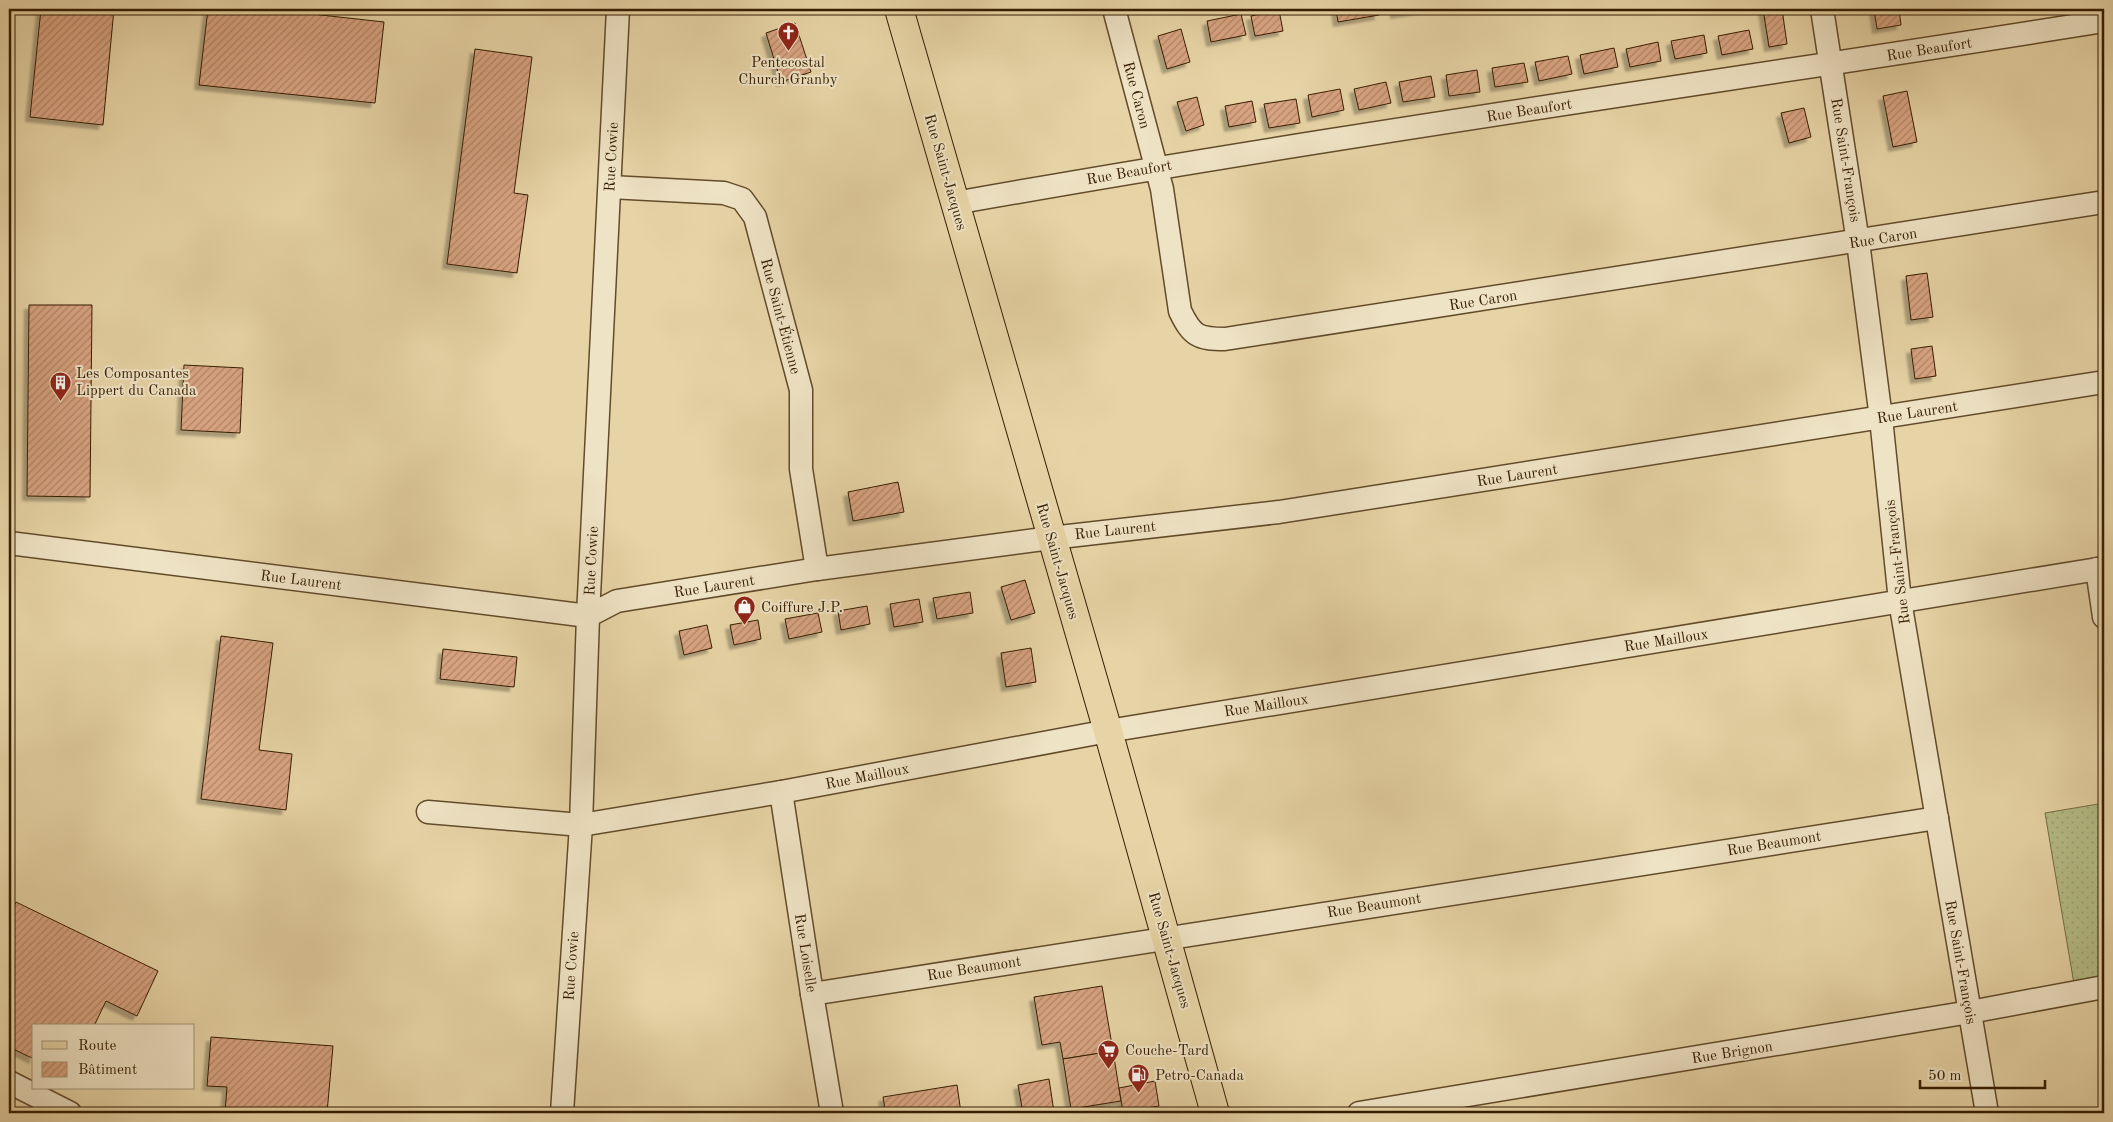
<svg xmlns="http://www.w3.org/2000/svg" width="2113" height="1122" viewBox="0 0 2113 1122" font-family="'Old Standard TT',serif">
<defs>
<pattern id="grass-dots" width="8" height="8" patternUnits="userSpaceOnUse" patternTransform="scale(1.25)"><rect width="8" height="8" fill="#b5bd87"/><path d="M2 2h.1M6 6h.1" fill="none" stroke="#9ca273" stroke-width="1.8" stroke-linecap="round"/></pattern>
<pattern id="building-hatch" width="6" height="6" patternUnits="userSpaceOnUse" patternTransform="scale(1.25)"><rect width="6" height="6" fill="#d9a482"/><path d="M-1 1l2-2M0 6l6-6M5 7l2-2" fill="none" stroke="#b18568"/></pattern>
<filter id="shadow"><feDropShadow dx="-4.5" dy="4.5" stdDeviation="1" flood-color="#0004"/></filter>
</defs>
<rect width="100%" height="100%" fill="#e7d4a6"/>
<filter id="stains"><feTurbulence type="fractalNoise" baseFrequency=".004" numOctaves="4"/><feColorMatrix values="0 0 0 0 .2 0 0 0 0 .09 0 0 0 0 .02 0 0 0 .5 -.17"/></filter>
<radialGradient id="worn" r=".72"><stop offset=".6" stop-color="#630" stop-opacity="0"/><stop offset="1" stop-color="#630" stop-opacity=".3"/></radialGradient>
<!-- grass -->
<polygon fill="url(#grass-dots)" stroke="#756d44" points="2104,803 2104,978 2074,984 2045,813"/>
<!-- building -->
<g fill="url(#building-hatch)" stroke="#351d00" filter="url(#shadow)">
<polygon points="41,9 114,9 103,125 30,117"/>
<polygon points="208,9 267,9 384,22 375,103 199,85"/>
<polygon points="1336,9 1378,9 1379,15 1338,22"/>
<polygon points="1395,9 1425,9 1395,14"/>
<polygon points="1763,9 1782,9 1787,44 1769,47"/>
<polygon points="1874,9 1899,9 1901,25 1877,29"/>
<polygon points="1279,10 1283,31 1255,36 1251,16"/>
<polygon points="1241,14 1246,35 1211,42 1207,21"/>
<polygon points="795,23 811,72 781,82 766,33"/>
<polygon points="1181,29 1190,62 1167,69 1158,36"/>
<polygon points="1749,30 1753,49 1722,55 1718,36"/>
<polygon points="1704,35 1707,53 1675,59 1671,41"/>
<polygon points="1658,42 1661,61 1630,67 1626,49"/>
<polygon points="1614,48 1618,67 1584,74 1580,55"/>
<polygon points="475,49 532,57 514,193 528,195 517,273 447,264"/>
<polygon points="1568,56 1572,74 1539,81 1535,62"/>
<polygon points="1524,63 1528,82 1495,87 1492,68"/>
<polygon points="1477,70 1480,92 1449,96 1446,75"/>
<polygon points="1431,76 1435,97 1403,102 1399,82"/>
<polygon points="1386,82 1391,103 1359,110 1354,89"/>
<polygon points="1340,89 1344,110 1312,117 1308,95"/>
<polygon points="1907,91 1917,142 1893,147 1883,96"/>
<polygon points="1197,97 1204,125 1186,131 1177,102"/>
<polygon points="1296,99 1300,123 1269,128 1264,104"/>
<polygon points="1252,101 1256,122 1229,127 1225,106"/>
<polygon points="1804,108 1811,137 1789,143 1781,113"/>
<polygon points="1927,273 1933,317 1911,320 1906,276"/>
<polygon points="29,305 92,305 90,497 27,496"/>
<polygon points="1932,346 1936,376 1915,379 1911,349"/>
<polygon points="184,365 243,368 240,433 181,430"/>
<polygon points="898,482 904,512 853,521 848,492"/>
<polygon points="1025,580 1035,613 1011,620 1001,587"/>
<polygon points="970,592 973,613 937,619 933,598"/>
<polygon points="919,599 923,622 894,627 890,604"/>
<polygon points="867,606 870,624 841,630 838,611"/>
<polygon points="818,613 822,632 789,639 785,619"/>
<polygon points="758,620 761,639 734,645 730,625"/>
<polygon points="707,625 712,648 684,655 679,631"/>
<polygon points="221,636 273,643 259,750 292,754 286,810 201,799"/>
<polygon points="1031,648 1036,682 1006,687 1001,653"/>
<polygon points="443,649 517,657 514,687 440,679"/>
<polygon points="16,902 158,971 137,1016 106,1001 94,1026 34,1026 34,1059 9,1047 9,917"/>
<polygon points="1102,986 1113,1051 1063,1059 1060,1042 1042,1045 1034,997"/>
<polygon points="211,1037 333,1046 327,1113 225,1113 227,1087 207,1086"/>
<polygon points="1113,1051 1121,1101 1071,1109 1063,1059"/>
<polygon points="1049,1079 1054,1112 1023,1113 1018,1085"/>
<polygon points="1155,1081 1159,1106 1123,1112 1119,1088"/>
<polygon points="957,1085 961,1113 877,1113 877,1110 885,1109 883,1097"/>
</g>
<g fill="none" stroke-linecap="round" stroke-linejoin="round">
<defs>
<g id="minor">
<path d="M1114,9l48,180 18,122c12,25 18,28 45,28l879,-137"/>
<polyline points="1822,9 1858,242 1881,418 1900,601 1987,1113"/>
<polyline points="610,187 724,193 742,199 755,217 801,390 801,469 817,569"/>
<path d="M955,203c382,-68 766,-121 1149,-182"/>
<polyline points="9,543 588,616 617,601 817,569 1051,538 1279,512 2104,382"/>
<polyline points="2097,569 2104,617"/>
<polyline points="781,792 812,994 832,1113"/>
<polyline points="428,812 581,825 781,792 1108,731 2104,568"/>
<polyline points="812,994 1937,818"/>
<polyline points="9,1082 70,1113"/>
<polyline points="562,1113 581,825 588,616 618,9"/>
<polyline points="1359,1113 1970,1012 2104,987"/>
</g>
<polyline id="major" points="899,9 1108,731 1215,1113"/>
</defs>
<!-- minor casing -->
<use href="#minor" stroke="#624b2a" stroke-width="25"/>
<!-- major casing -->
<use href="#major" stroke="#351d00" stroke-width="30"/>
<!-- minor -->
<use href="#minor" stroke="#efe3c5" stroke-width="22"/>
<!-- major -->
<use href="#major" stroke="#e7d4a6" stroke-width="28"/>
</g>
<!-- icons -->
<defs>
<symbol id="church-pin" viewBox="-11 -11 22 30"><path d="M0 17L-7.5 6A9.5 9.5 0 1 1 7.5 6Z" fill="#8f2418" stroke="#efe3c5"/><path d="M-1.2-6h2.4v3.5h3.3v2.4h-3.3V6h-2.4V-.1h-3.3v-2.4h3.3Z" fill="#fff"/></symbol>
<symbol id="building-pin" viewBox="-11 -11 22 30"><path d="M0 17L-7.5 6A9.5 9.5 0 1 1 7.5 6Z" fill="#8f2418" stroke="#efe3c5"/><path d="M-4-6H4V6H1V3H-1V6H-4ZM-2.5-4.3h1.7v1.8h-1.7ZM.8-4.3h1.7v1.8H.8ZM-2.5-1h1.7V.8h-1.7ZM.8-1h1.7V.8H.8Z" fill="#fff"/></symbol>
<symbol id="shop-pin" viewBox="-11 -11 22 30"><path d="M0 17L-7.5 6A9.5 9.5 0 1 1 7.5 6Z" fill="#8f2418" stroke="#efe3c5"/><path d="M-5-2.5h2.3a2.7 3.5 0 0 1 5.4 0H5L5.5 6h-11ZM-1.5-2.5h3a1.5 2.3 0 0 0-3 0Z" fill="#fff"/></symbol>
<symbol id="supermarket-pin" viewBox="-11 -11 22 30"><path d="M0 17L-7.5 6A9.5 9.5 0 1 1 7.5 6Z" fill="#8f2418" stroke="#efe3c5"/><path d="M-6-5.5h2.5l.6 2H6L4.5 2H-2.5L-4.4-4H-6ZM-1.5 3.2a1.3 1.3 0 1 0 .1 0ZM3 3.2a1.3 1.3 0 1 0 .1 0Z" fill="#fff"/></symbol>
<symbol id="fuel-pin" viewBox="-11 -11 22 30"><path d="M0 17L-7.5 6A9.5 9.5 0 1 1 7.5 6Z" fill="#8f2418" stroke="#efe3c5"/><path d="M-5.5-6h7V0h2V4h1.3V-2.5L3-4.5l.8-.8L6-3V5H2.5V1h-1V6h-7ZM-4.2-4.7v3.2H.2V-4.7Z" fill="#fff"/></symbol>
</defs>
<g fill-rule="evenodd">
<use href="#church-pin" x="776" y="20" width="25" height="34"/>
<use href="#building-pin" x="48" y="370" width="25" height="34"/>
<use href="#shop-pin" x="732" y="594" width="25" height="34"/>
<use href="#supermarket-pin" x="1096" y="1038" width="25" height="34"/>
<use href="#fuel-pin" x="1126" y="1062" width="25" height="34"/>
</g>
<g text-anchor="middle" stroke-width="4" stroke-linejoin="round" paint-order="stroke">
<!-- street labels -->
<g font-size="15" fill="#351d00" stroke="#efe3c5">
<text transform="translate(1929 49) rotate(-9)" y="5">Rue Beaufort</text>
<text transform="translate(1137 95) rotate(75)" y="5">Rue Caron</text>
<text transform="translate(1529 110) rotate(-9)" y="5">Rue Beaufort</text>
<text transform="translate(611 157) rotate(-87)" y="5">Rue Cowie</text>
<text transform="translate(1846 160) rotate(81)" y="5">Rue Saint-François</text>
<text transform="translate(946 172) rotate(74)" y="5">Rue Saint-Jacques</text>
<text transform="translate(1129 172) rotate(-10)" y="5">Rue Beaufort</text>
<text transform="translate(1883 238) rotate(-9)" y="5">Rue Caron</text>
<text transform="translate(1483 300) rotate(-9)" y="5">Rue Caron</text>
<text transform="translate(781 316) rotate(75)" y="5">Rue Saint-Étienne</text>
<text transform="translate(1917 412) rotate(-9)" y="5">Rue Laurent</text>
<text transform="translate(1517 475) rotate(-9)" y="5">Rue Laurent</text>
<text transform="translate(1115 530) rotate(-6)" y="5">Rue Laurent</text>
<text transform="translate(591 561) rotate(-87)" y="5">Rue Cowie</text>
<text transform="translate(1058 561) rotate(74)" y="5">Rue Saint-Jacques</text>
<text transform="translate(1897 562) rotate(-97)" y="5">Rue Saint-François</text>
<text transform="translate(301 580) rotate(7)" y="5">Rue Laurent</text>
<text transform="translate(714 586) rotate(-9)" y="5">Rue Laurent</text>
<text transform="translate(1666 640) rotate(-9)" y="5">Rue Mailloux</text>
<text transform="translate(1266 705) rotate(-9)" y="5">Rue Mailloux</text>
<text transform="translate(867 776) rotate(-11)" y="5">Rue Mailloux</text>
<text transform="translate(1774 843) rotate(-9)" y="5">Rue Beaumont</text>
<text transform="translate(1374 905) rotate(-9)" y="5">Rue Beaumont</text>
<text transform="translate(1170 950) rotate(74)" y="5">Rue Saint-Jacques</text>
<text transform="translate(806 953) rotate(81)" y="5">Rue Loiselle</text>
<text transform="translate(1961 962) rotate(80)" y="5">Rue Saint-François</text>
<text transform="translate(571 966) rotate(-86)" y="5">Rue Cowie</text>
<text transform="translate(974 968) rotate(-9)" y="5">Rue Beaumont</text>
<text transform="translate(1732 1052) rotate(-9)" y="5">Rue Brignon</text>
</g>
<!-- poi labels -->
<g font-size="15" fill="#351d00" stroke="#efe3c5" text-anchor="start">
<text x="788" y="67" text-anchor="middle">Pentecostal<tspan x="788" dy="17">Church Granby</tspan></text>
<text x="76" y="378">Les Composantes<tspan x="76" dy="17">Lippert du Canada</tspan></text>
<text x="761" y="612">Coiffure J.P.</text>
<text x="1125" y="1055">Couche-Tard</text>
<text x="1155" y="1080">Petro-Canada</text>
</g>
</g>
<!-- margin -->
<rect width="2113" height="1122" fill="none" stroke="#e7d4a6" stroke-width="30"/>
<rect x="10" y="10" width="2093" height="1102" fill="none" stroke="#351d00" stroke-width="2.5"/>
<rect x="15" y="15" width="2083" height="1092" fill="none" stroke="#351d00"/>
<!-- legend -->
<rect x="32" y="1024" width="162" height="65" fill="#efe3c5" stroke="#a59476"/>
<rect x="42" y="1041" width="25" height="8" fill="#e7d4a6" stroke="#a59476"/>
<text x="78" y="1050" font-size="15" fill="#351d00">Route</text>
<rect x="42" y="1062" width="25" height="15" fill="url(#building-hatch)" stroke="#a59476"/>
<text x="78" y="1074" font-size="15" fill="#351d00">Bâtiment</text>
<!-- scale -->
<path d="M1920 1080v8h125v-8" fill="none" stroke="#351d00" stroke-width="2.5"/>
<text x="1928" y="1080" font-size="15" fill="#351d00" stroke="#efe3c5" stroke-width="4" paint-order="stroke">50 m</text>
<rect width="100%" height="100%" filter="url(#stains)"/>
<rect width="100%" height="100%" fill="url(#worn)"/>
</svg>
